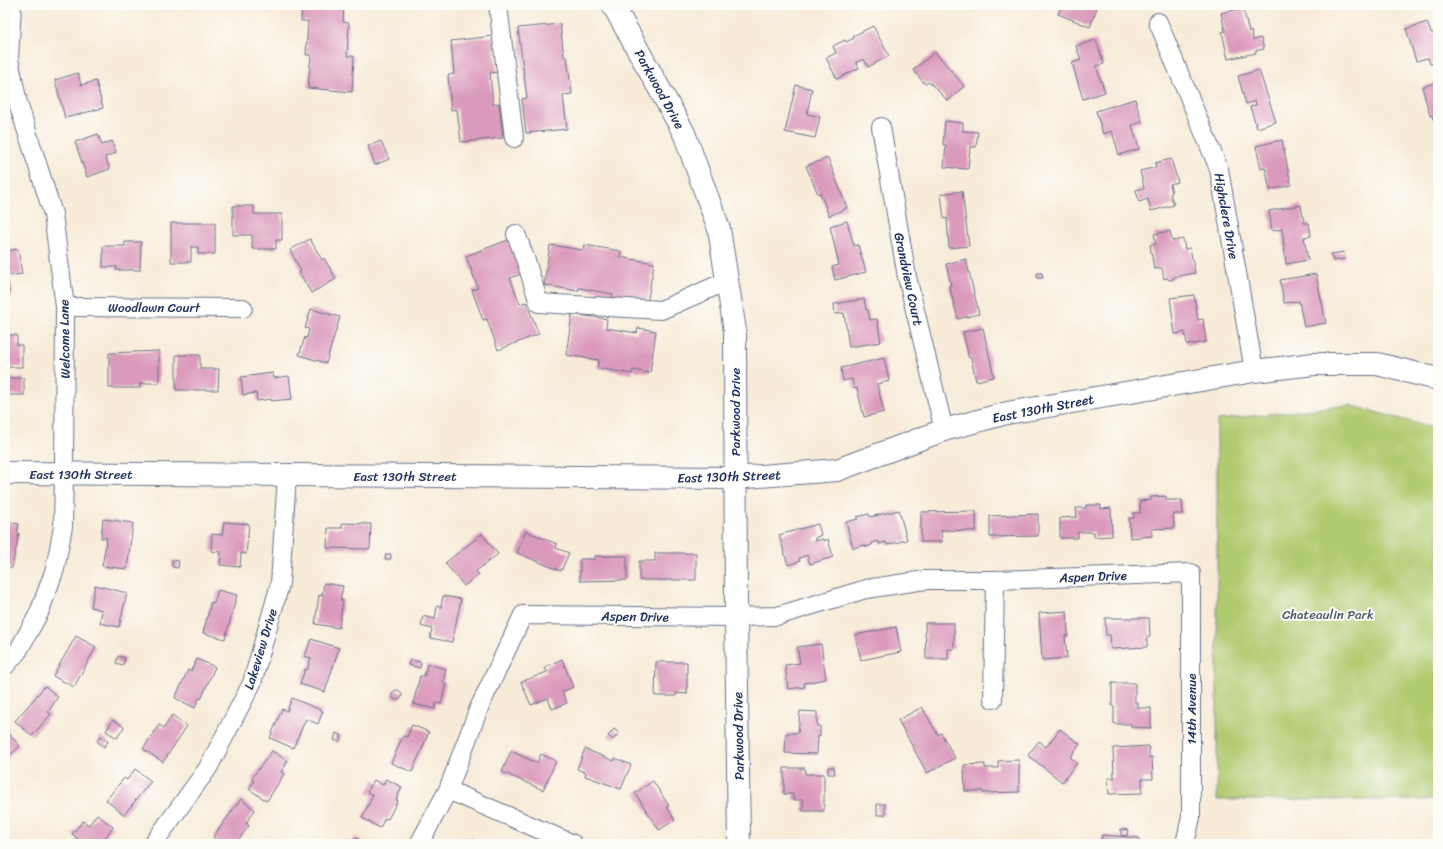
<svg xmlns="http://www.w3.org/2000/svg" width="1443" height="849" viewBox="0 0 1443 849" font-family="Sriracha,sans-serif">
<rect width="100%" height="100%" fill="#fdfcf7"/>
<filter id="ink" filterUnits="userSpaceOnUse"><feTurbulence type="fractalNoise" baseFrequency=".025" numOctaves="2"/><feDisplacementMap in="SourceGraphic" scale="8" xChannelSelector="R" yChannelSelector="G"/><feConvolveMatrix kernelMatrix="1 2 1 2 8 2 1 2 1" color-interpolation-filters="sRGB"/></filter>
<filter id="wash" filterUnits="userSpaceOnUse"><feTurbulence type="fractalNoise" baseFrequency=".012" numOctaves="4" result="noise"/><feDisplacementMap in="SourceGraphic" scale="16" xChannelSelector="R" yChannelSelector="G"/><feGaussianBlur stdDeviation="0.9" result="paint"/><feColorMatrix in="noise" values="0 0 0 0 0 0 0 0 0 0 0 0 0 0 0 0 0 1.4 0 .05"/><feComposite in="paint" operator="in"/></filter>
<g filter="url(#wash)">
<rect width="100%" height="100%" fill="#f8ebd8"/>
<!-- green -->
<polygon fill="#b0ca70" stroke="#667c67" points="1349,405 1438,429 1438,800 1217,800 1217,420"/>
<g id="blocks">
<!-- building -->
<g fill="#db9abc">
<polygon points="302,5 344,5 343,22 349,23 347,56 354,56 352,92 308,88 311,55 306,55 308,21 301,21"/>
<polygon points="1062,5 1098,5 1090,27 1058,14"/>
<polygon points="1243,8 1249,32 1251,31 1253,40 1261,38 1264,49 1255,51 1256,53 1228,59 1222,32 1225,31 1221,13"/>
<polygon points="1427,22 1431,33 1438,31 1438,62 1430,64 1428,58 1416,61 1406,29"/>
<polygon points="560,24 564,57 567,57 572,94 563,95 567,129 526,133 522,99 527,98 518,28"/>
<polygon points="873,26 889,56 868,67 864,59 856,62 859,68 837,79 826,58 836,53 833,46 845,40 846,42 854,38 853,36"/>
<polygon points="493,36 497,72 490,73 493,104 499,103 503,138 461,142 457,109 451,110 448,75 454,74 451,41"/>
<polygon points="1096,40 1104,64 1096,66 1105,92 1083,99 1072,63 1081,60 1076,46"/>
<polygon points="935,52 964,86 948,101 929,82 925,84 913,70"/>
<polygon points="1259,70 1276,122 1257,128 1250,107 1256,105 1255,101 1246,104 1238,76"/>
<polygon points="78,73 81,85 96,81 103,108 65,118 55,80"/>
<polygon points="1438,82 1438,118 1433,119 1432,115 1430,116 1422,87"/>
<polygon points="796,85 812,89 807,114 820,117 815,138 785,132"/>
<polygon points="1135,99 1142,122 1132,125 1139,149 1119,155 1112,131 1103,134 1096,111"/>
<polygon points="945,121 963,123 963,131 978,132 976,147 970,147 968,169 944,167 946,145 943,145"/>
<polygon points="98,134 102,145 112,141 116,153 105,157 110,169 87,177 75,142"/>
<polygon points="1282,140 1291,185 1270,190 1265,168 1261,169 1256,146"/>
<polygon points="381,141 389,159 375,165 368,146"/>
<polygon points="828,158 847,208 829,216 820,193 818,194 806,166"/>
<polygon points="1171,159 1178,182 1170,184 1172,193 1170,194 1174,205 1151,211 1148,199 1139,202 1136,190 1144,188 1140,171 1156,167 1155,163"/>
<polygon points="962,191 969,246 949,248 947,218 944,219 941,194"/>
<polygon points="1301,205 1304,223 1309,223 1311,236 1304,237 1308,260 1286,264 1282,229 1272,231 1269,211"/>
<polygon points="233,206 254,206 254,214 282,214 282,240 276,240 276,249 252,249 252,235 233,235"/>
<polygon points="847,221 854,246 858,245 866,272 835,280 832,267 839,265 830,226"/>
<polygon points="171,223 215,223 215,254 198,254 198,247 191,247 191,262 171,262"/>
<polygon points="1170,231 1172,241 1183,239 1185,249 1190,248 1195,273 1174,277 1173,279 1169,280 1167,278 1164,279 1162,268 1154,269 1150,245 1156,244 1154,234"/>
<polygon points="310,239 322,260 324,258 336,279 311,293 299,272 301,271 290,250"/>
<polygon points="508,240 521,274 510,278 520,304 526,302 539,334 498,350 487,319 483,320 472,290 478,288 466,256"/>
<polygon points="125,242 141,242 140,270 116,270 117,267 103,267 103,246 125,246"/>
<polygon points="550,245 583,250 584,245 621,251 620,257 654,263 647,304 612,298 613,294 579,288 578,291 544,285"/>
<polygon points="18,249 22,274 7,276 10,294 5,295 5,251"/>
<polygon points="1344,252 1345,259 1333,261 1331,254"/>
<polygon points="966,259 979,314 958,319 949,286 951,285 946,264"/>
<polygon points="1037,273 1042,273 1043,278 1037,278"/>
<polygon points="1316,274 1326,323 1304,327 1299,301 1284,303 1280,280"/>
<polygon points="1194,295 1198,320 1203,319 1206,342 1187,345 1185,332 1175,334 1170,298"/>
<polygon points="864,299 866,310 868,310 870,320 877,319 881,342 849,347 844,313 835,314 834,304"/>
<polygon points="311,309 340,317 326,363 299,355 305,337 307,338 309,329 305,328"/>
<polygon points="572,314 607,319 606,328 637,333 638,328 656,331 650,373 633,370 632,374 597,368 599,360 566,355"/>
<polygon points="983,328 994,377 976,381 971,358 969,358 968,355 963,332"/>
<polygon points="5,335 17,335 17,345 22,345 22,367 5,367"/>
<polygon points="159,351 159,383 140,383 140,388 109,388 109,353"/>
<polygon points="176,355 200,355 200,369 219,369 218,390 176,390"/>
<polygon points="884,358 889,381 877,384 884,412 864,417 857,388 854,389 852,379 843,381 841,368"/>
<polygon points="273,373 274,378 289,376 292,399 271,401 271,399 257,401 256,393 243,395 241,377"/>
<rect x="5" y="378" width="19" height="17"/>
<polygon points="1166,496 1166,500 1182,500 1183,514 1173,514 1174,528 1152,529 1152,536 1130,538 1129,518 1134,518 1133,513 1140,513 1140,501 1151,500 1151,497"/>
<polygon points="1086,505 1101,505 1101,509 1111,508 1112,536 1094,537 1094,532 1078,532 1078,538 1060,538 1060,518 1077,517 1076,508 1086,508"/>
<polygon points="899,510 907,540 887,545 886,542 879,544 879,541 872,543 872,545 866,547 865,545 853,548 846,522 858,519 857,517 869,514 870,517"/>
<polygon points="976,511 976,531 941,530 942,542 921,542 921,512"/>
<polygon points="1038,514 1038,536 990,537 990,516"/>
<polygon points="103,519 133,523 127,569 102,566 107,538 101,538"/>
<polygon points="5,521 19,524 17,533 19,533 12,568 5,567"/>
<polygon points="224,522 249,524 246,554 241,553 240,567 220,565 221,552 211,551 212,534 222,535"/>
<polygon points="342,523 371,524 370,549 327,548 328,528 342,528"/>
<polygon points="818,524 821,535 815,538 815,541 823,539 824,541 828,539 833,557 810,564 807,555 799,558 800,561 788,565 779,535"/>
<polygon points="526,531 557,544 556,548 569,553 561,571 517,553"/>
<polygon points="482,534 498,554 476,571 479,574 464,586 445,563"/>
<polygon points="655,553 696,553 696,580 639,580 639,561 655,561"/>
<polygon points="386,554 391,554 391,559 385,559"/>
<polygon points="595,556 627,556 627,580 580,581 580,559 595,559"/>
<polygon points="172,560 179,561 178,568 172,567"/>
<polygon points="324,583 343,586 340,600 343,600 339,628 315,624 319,595 322,596"/>
<polygon points="95,585 127,593 119,627 100,623 102,610 91,607"/>
<polygon points="218,590 237,595 225,639 203,633 211,602 214,603"/>
<polygon points="443,596 461,599 452,642 430,638 432,629 421,626 423,616 435,619 437,606 441,607"/>
<polygon points="1067,611 1068,636 1065,636 1067,658 1042,660 1039,613"/>
<polygon points="1105,618 1149,618 1150,637 1147,637 1147,647 1111,649 1110,635 1106,635"/>
<polygon points="925,623 954,623 954,649 948,649 948,659 926,659"/>
<polygon points="896,627 901,652 861,660 855,635"/>
<polygon points="76,636 96,647 74,687 53,676"/>
<polygon points="311,639 339,648 325,692 300,684 305,669 307,670 311,658 305,656"/>
<polygon points="821,644 826,679 804,683 805,687 788,689 785,665 800,663 797,647"/>
<polygon points="118,656 125,658 123,665 116,663"/>
<polygon points="197,659 215,667 201,699 199,698 195,708 175,698 188,670 191,671"/>
<polygon points="562,659 573,687 562,692 567,703 552,709 548,698 531,705 521,682 547,672 545,667"/>
<polygon points="410,660 421,662 420,668 408,665"/>
<polygon points="656,662 687,662 687,694 676,693 676,696 655,696"/>
<polygon points="427,664 446,669 443,682 446,683 441,704 436,703 435,709 413,704 420,676 424,676"/>
<polygon points="1112,683 1135,683 1135,703 1138,703 1138,708 1151,708 1151,728 1131,727 1131,724 1114,724 1114,706 1112,706"/>
<polygon points="45,686 58,697 48,712 51,714 32,736 15,721"/>
<circle cx="397" cy="695" r="5"/>
<polygon points="292,698 323,711 318,724 306,719 293,748 270,738 282,709 287,711"/>
<polygon points="922,707 938,735 941,733 955,758 927,773 898,720"/>
<polygon points="800,711 817,712 817,726 820,726 820,736 818,736 817,754 785,753 786,733 798,733"/>
<polygon points="172,715 187,726 163,762 143,749 159,725 164,728"/>
<polygon points="113,720 124,727 117,738 106,731"/>
<polygon points="412,725 429,732 412,772 391,763 403,736 407,737"/>
<polygon points="614,729 619,733 613,740 608,736"/>
<polygon points="1060,729 1080,744 1070,757 1077,763 1062,782 1028,755 1039,741 1046,747"/>
<polygon points="6,730 20,746 5,760 5,732"/>
<polygon points="336,733 342,736 339,742 334,740"/>
<polygon points="101,736 108,741 104,747 97,741"/>
<polygon points="1149,746 1149,758 1152,757 1153,779 1142,779 1142,793 1109,794 1108,778 1114,778 1113,748"/>
<polygon points="585,749 614,761 615,758 631,765 621,789 585,776 586,773 577,769"/>
<polygon points="272,751 288,761 281,772 284,774 267,801 249,789 254,781 251,779"/>
<polygon points="511,751 537,763 541,754 556,761 543,790 502,772"/>
<polygon points="1019,760 1019,792 983,793 983,791 965,791 964,765 985,764 985,768 998,768 998,761"/>
<polygon points="828,767 834,767 835,774 828,774"/>
<polygon points="784,768 805,768 805,774 824,774 824,811 803,811 803,800 793,800 793,794 784,794"/>
<polygon points="135,769 151,781 124,815 106,800 124,778 127,780"/>
<polygon points="386,779 402,787 396,800 398,800 388,819 385,818 380,828 362,818 373,795 367,792 374,780 383,785"/>
<polygon points="653,781 669,806 667,807 675,820 659,830 635,793"/>
<polygon points="241,799 255,810 246,823 249,826 235,844 222,844 213,837"/>
<rect x="877" y="804" width="8" height="11"/>
<polygon points="97,814 113,827 105,838 106,839 103,844 74,844 78,839 72,834 83,821 89,825"/>
<polygon points="1121,829 1128,830 1127,836 1121,835"/>
<polygon points="1102,835 1139,838 1139,844 1101,844"/>
<polygon points="355,837 366,844 351,844"/>
<polygon points="473,839 481,844 470,844"/>
</g>
</g>
</g>
<g filter="url(#ink)">
<use href="#blocks" fill-opacity="0" stroke="#687189" stroke-width="1"/>
<g fill="none" stroke-linecap="round" stroke-linejoin="round">
<defs>
<g id="street">
<polyline points="498,5 514,138"/>
<polyline points="1158,22 1219,169 1254,371"/>
<polyline points="881,127 907,277 944,430"/>
<polyline points="516,234 526,261 539,303 661,310 727,281"/>
<polyline points="65,307 243,308"/>
<polyline points="5,666 18,651 39,613 55,569 63,527 64,474 65,307 53,214 18,103 9,59 12,5"/>
<polyline points="993,699 995,580"/>
<polyline points="448,790 573,844"/>
<polyline points="153,844 208,768 252,683 280,584 287,475"/>
<polyline points="419,844 448,790 479,708 523,615 736,617 777,616 866,589 925,580 995,580 1191,573 1191,817 1185,844"/>
</g>
<g id="secondary">
<polyline points="613,5 684,133 719,229 735,331 736,617 739,844"/>
<polyline points="5,473 735,478 837,470 944,430 1007,413 1254,371 1314,364 1377,364 1438,379"/>
</g>
</defs>
<!-- street casing -->
<use href="#street" stroke="#687189" stroke-width="20"/>
<!-- secondary casing -->
<use href="#secondary" stroke="#687189" stroke-width="24"/>
<!-- street -->
<use href="#street" stroke="#fff" stroke-width="18"/>
<!-- secondary -->
<use href="#secondary" stroke="#fff" stroke-width="22"/>
</g>
</g>
<g text-anchor="middle" stroke-width="4" stroke-linejoin="round" paint-order="stroke">
<!-- street labels -->
<g font-size="13" fill="#1b2f5e" stroke="#fdfcf7">
<text transform="translate(660 89) rotate(61)" y="5">Parkwood Drive</text>
<text transform="translate(1227 216) rotate(80)" y="5">Highclere Drive</text>
<text transform="translate(909 279) rotate(78)" y="5">Grandview Court</text>
<text x="154" y="312">Woodlawn Court</text>
<text transform="translate(64 339) rotate(-91)" y="5">Welcome Lane</text>
<text transform="translate(1043 408) rotate(-11)" y="5">East 130th Street</text>
<text transform="translate(735 412) rotate(-90)" y="5">Parkwood Drive</text>
<text x="81" y="479">East 130th Street</text>
<text x="405" y="481">East 130th Street</text>
<text transform="translate(729 476) rotate(-2)" y="5">East 130th Street</text>
<text transform="translate(1093 576) rotate(-2)" y="5">Aspen Drive</text>
<text transform="translate(635 616) rotate(1)" y="5">Aspen Drive</text>
<text transform="translate(260 649) rotate(-73)" y="5">Lakeview Drive</text>
<text transform="translate(1191 709) rotate(-90)" y="5">14th Avenue</text>
<text transform="translate(738 736) rotate(-91)" y="5">Parkwood Drive</text>
</g>
<!-- park labels -->
<g font-size="13" fill="#485e63" stroke="#fdfcf7">
<text x="1328" y="619">Chateaulin Park</text>
</g>
</g>
<!-- margin -->
<rect width="1443" height="849" fill="none" stroke="#fdfcf7" stroke-width="20"/>
</svg>
